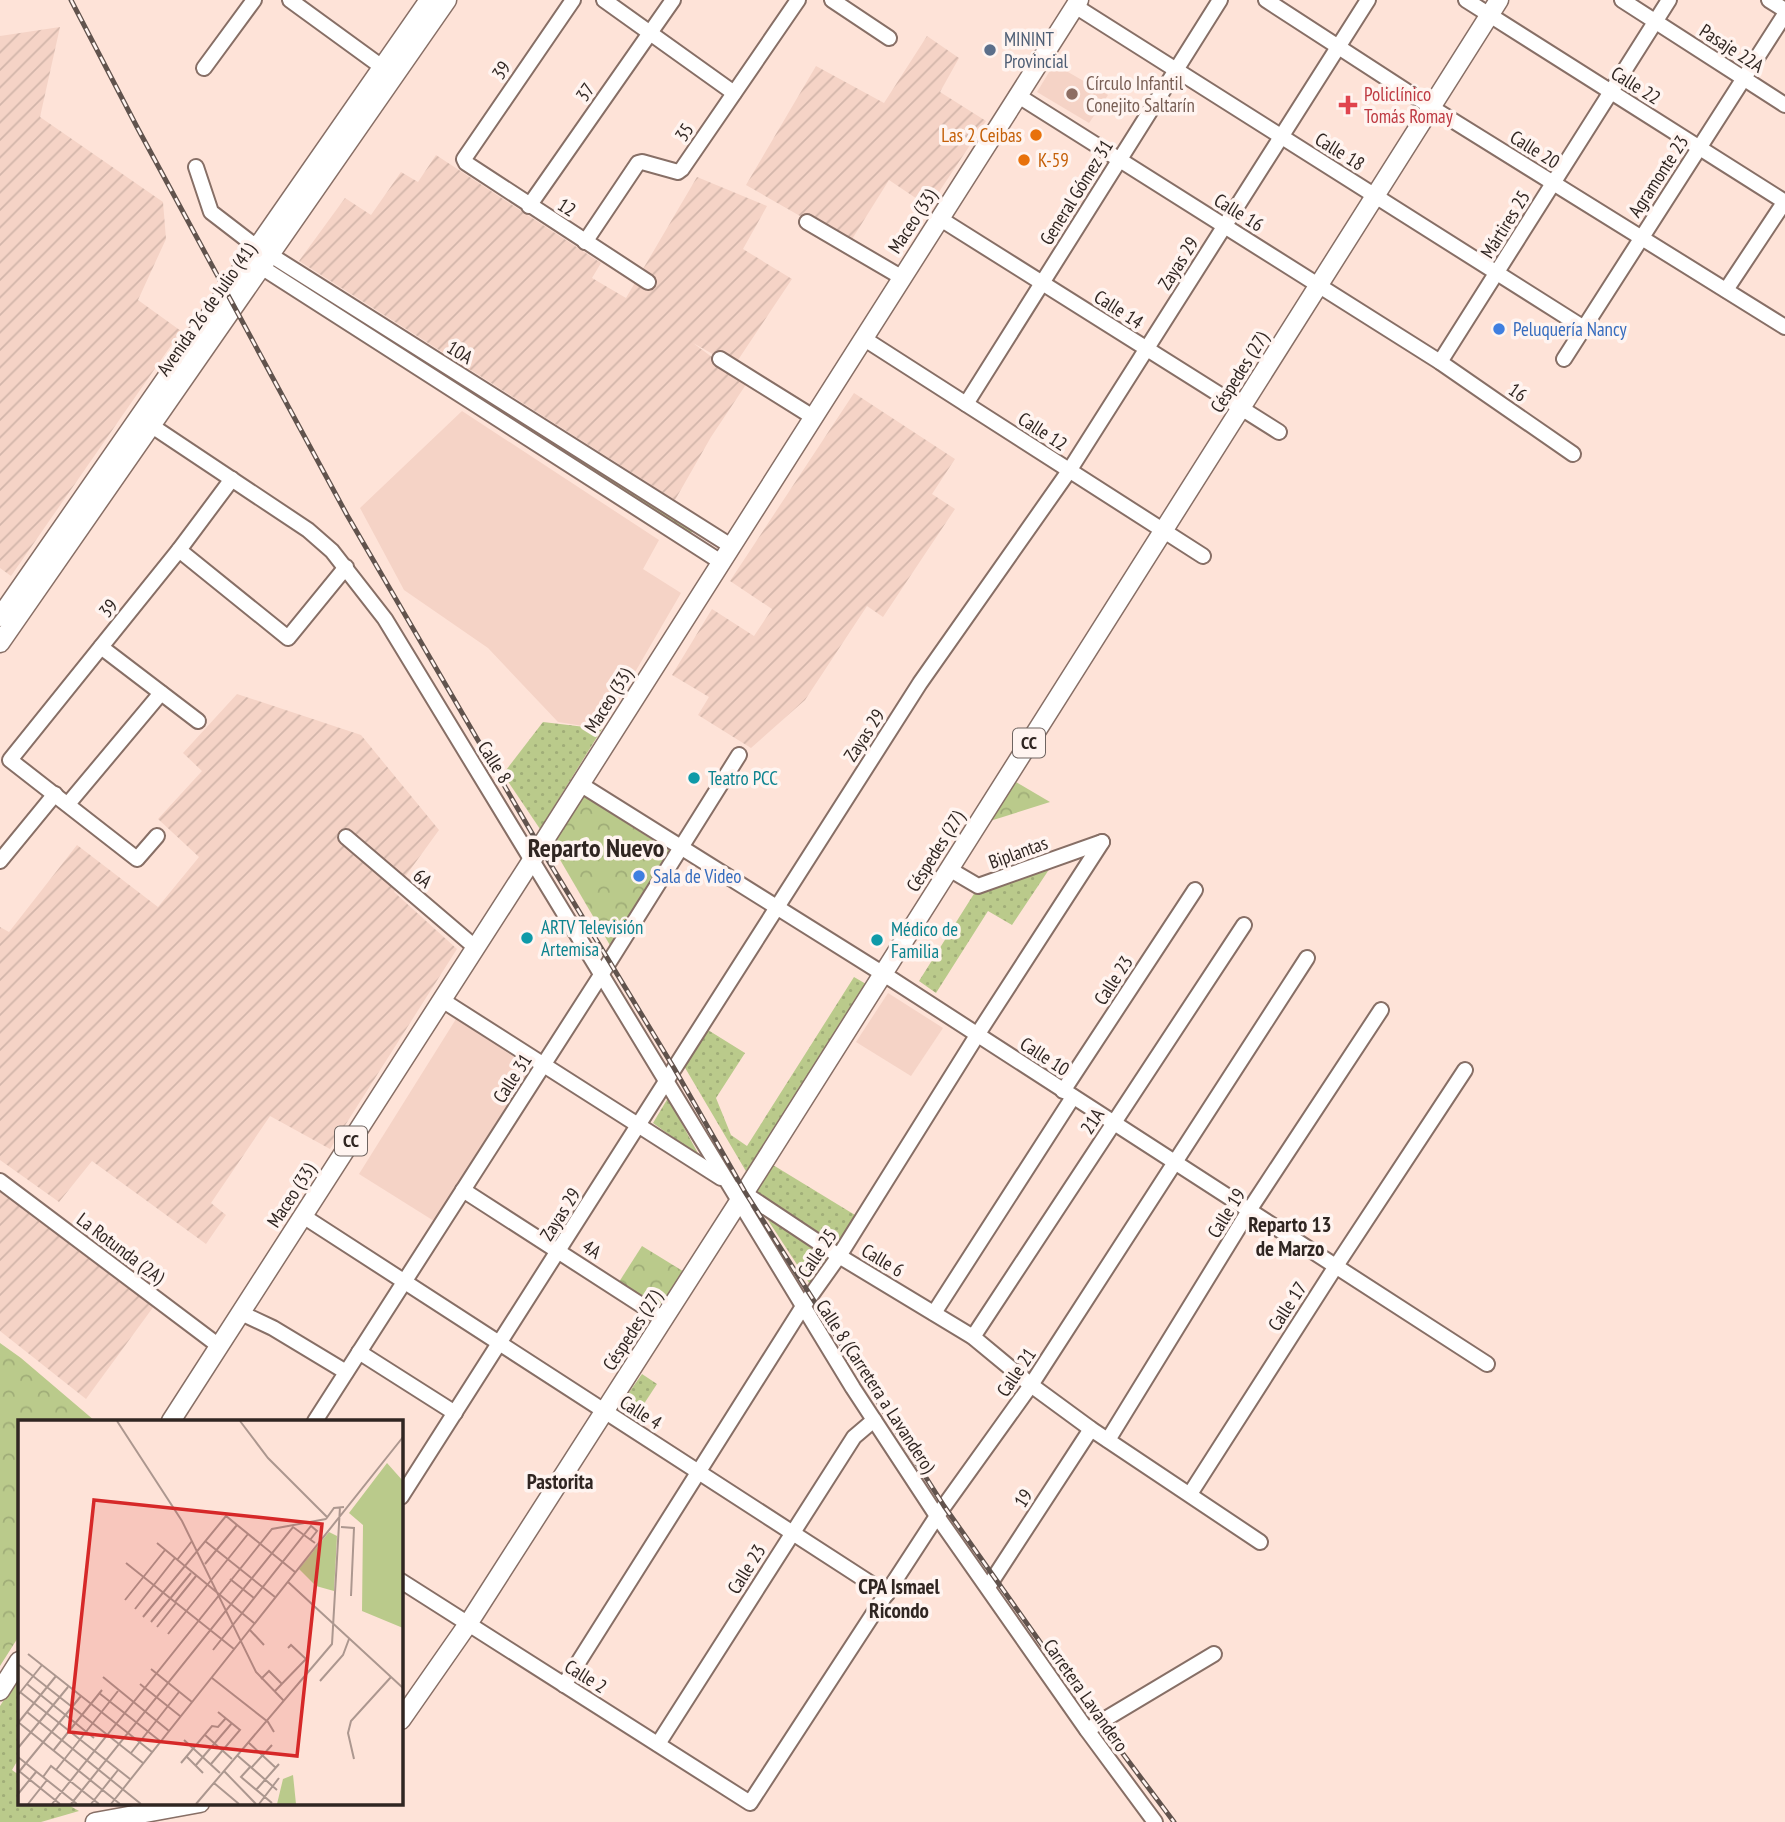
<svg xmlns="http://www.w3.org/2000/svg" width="1785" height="1822" viewBox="0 0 1785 1822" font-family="'PT Sans Narrow',sans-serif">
<defs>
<pattern id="industrial-furrows" width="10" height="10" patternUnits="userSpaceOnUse" patternTransform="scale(1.75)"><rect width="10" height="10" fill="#f5d3c6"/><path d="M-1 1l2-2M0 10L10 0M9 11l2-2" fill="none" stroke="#d2b5aa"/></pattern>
<pattern id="grass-dots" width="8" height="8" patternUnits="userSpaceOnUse" patternTransform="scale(1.75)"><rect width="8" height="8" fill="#baca8b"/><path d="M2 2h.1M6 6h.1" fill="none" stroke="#a0ad78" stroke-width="1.8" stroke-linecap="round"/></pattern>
<pattern id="park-crowns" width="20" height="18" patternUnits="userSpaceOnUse" patternTransform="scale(1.75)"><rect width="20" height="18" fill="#baca8b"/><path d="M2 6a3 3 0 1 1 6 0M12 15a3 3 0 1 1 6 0" fill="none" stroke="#a0ad78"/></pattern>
</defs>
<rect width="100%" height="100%" fill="#fee3d8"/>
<!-- built -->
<g fill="#f5d3c6">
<polygon points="1054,64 1108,95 1089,123 1037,92"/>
<polygon points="462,411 659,540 643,569 681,593 602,729 558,722 488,648 404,590 360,508"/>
<polygon points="888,993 943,1028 911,1076 856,1042"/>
<polygon points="456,1019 531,1068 434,1221 359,1174"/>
</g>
<!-- industrial -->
<g fill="url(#industrial-furrows)">
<polygon points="60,27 40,117 163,202 166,239 138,300 181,331 11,576 0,568 0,36"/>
<polygon points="927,36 959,58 940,92 986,121 929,207 889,180 849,244 746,185 816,66 884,103"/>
<polygon points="436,155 601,263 592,278 626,298 697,177 767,206 743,249 792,279 734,366 693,343 747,383 711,437 675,500 299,261 345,198 371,215 401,172 418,182"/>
<polygon points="854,393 955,459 932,494 955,509 883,617 867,606 805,700 751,748 698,715 709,697 672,675 712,609 754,636 772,609 730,581"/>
<polygon points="237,694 361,735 439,830 394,892 457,949 330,1149 270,1116 211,1203 226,1215 206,1244 92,1161 59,1202 0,1160 0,927 9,932 77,845 158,907 199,857 158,819 202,771 183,753"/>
<polygon points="0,1190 154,1306 86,1399 0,1331"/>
</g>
<!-- grass -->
<g fill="url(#grass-dots)">
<polygon points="551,441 691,528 693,532 688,533 548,445"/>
<polygon points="543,722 602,729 540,829 503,774"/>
<polygon points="1054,862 1012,925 988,911 936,993 919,981 977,889"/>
<polygon points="854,977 866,984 747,1173 684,1066 708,1030 745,1053 716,1098 731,1135 747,1146"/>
<polygon points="668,1098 700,1157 653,1123"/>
<polygon points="773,1165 855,1215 836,1246 757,1194 757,1189"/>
<polygon points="760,1208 830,1255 811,1286"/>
<polygon points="642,1374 657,1384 634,1419 618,1408"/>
<polygon points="19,1676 19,1758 12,1770 19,1775 19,1803 65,1803 79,1811 41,1822 0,1822 0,1706"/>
</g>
<!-- park -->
<g fill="url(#park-crowns)">
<polygon points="1016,782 1050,802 990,821"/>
<polygon points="584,796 670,851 611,947 552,846"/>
<polygon points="642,1246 686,1273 662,1310 619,1282"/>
<polygon points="0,1343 21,1358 95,1421 19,1421 19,1636 0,1666"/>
</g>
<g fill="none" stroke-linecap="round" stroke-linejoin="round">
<defs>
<g id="minor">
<polyline points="290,0 382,67"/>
<polyline points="573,0 464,159 466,163 648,282"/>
<polyline points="604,0 734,93"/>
<polyline points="832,0 889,38"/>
<polyline points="1266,0 1431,107 1785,327"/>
<polyline points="1466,0 1785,202"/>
<polyline points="1622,0 1785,105"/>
<polyline points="1769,0 1785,10"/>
<polyline points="1075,6 1584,328"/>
<polyline points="204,68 254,0"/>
<polyline points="1017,95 1440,362 1573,454"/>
<polyline points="196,167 211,212 250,242 731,546"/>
<polyline points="529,206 673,0"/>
<polyline points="939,218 1279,432"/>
<polyline points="807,222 901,277"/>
<polyline points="585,242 638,163 642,162 678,172 682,169 798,0"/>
<polyline points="255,263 721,562"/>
<polyline points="1726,290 1785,201"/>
<polyline points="863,338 1203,556"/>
<polyline points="720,359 813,417"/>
<polyline points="1564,359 1785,14"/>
<polyline points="1440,362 1669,0"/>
<polyline points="966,404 1220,0"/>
<polyline points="143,420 308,530 332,551 385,619 853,1388 937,1516 1087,1730 1155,1822"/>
<polyline points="179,550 288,638 346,567"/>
<polyline points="101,647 198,721"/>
<polyline points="580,784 893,980 1487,1364"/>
<polyline points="68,804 161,693"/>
<polyline points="157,836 137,859 10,760 179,550 232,479"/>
<polyline points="346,837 476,948"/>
<polyline points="0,861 55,794"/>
<polyline points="949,869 978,886 1102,842"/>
<polyline points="442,1000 721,1178"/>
<polyline points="1063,1091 1195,890"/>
<polyline points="0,1181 219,1346"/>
<polyline points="738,1189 839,1256 973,1337 1031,1385 1091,1429 1260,1542"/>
<polyline points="463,1190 663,1319"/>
<polyline points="303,1216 887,1594"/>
<polyline points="241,1313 273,1328 346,1372"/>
<polyline points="934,1313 1073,1097"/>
<polyline points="973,1337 1244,925"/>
<polyline points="359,1352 455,1413"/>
<polyline points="315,1421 601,975 739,755"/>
<polyline points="1108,1440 1250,1209 1381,1010"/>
<polyline points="1190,1494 1336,1266 1465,1070"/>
<polyline points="401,1497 920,683 1069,471 1368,0"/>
<polyline points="401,1581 750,1803 937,1516 1031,1385 1307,958"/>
<polyline points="988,1587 1091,1429"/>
<polyline points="564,1685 802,1308 839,1256 981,1029 1102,842"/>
<polyline points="1087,1730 1214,1654"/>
<polyline points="658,1744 854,1437 874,1420"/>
</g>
<g id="major">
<polyline points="0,617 429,0"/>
<polyline points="0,643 447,0"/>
<polyline points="171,1421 532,860 1079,0"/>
<polyline points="0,1691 19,1661"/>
<polyline points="401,1720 468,1624 745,1192 1499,0"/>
<polyline points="95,1822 200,1803"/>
</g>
</defs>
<!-- minor casing -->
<use href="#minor" stroke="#876f66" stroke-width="18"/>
<!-- major casing -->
<use href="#major" stroke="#876f66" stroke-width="21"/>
<!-- minor -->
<use href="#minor" stroke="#fff" stroke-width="14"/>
<!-- major -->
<use href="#major" stroke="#fff" stroke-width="18"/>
<defs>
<polyline id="rail" points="71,0 137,127 347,515 540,847 674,1068 745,1192 944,1506 1052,1659 1174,1822"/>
</defs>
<!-- rail casing -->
<use href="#rail" stroke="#61534d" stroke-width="5"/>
<!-- rail -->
<use href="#rail" stroke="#fff4f0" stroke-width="2.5" stroke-dasharray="8" stroke-linecap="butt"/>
</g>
<!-- markers -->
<circle fill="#5c6f8a" stroke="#fff4f0" stroke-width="2.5" cx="990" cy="50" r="7"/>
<circle fill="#8d6e63" stroke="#fff4f0" stroke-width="2.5" cx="1072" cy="94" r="7"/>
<path fill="#e0444e" stroke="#fff4f0" stroke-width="2.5" d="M1344.5 94.5h7v7h7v7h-7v7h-7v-7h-7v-7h7z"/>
<g fill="#e8710a" stroke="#fff4f0" stroke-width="2.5">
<circle cx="1036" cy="135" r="7"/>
<circle cx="1024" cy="160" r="7"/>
</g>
<g fill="#3f7fe0" stroke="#fff4f0" stroke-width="2.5">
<circle cx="1499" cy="329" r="7"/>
<circle cx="639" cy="876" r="7"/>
</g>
<g fill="#0f9aa8" stroke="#fff4f0" stroke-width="2.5">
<circle cx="694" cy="778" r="7"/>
<circle cx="527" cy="938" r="7"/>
<circle cx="877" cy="940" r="7"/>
</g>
<g text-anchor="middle" stroke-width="7" stroke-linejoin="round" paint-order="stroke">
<!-- shield labels -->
<g fill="#fff4f0" stroke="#6e6460" stroke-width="2">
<rect x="1013" y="728.5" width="32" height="29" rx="5"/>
<rect x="335" y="1126.5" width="32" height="29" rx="5"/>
</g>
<g font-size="18" font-weight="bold" fill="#302622">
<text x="1029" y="749">CC</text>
<text x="351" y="1147">CC</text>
</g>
<!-- service labels -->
<g font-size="19" fill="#4e5e75" stroke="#fff4f0" text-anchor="start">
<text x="1004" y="46">MININT<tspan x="1004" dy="22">Provincial</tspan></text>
</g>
<!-- street labels -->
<g font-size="19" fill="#302622" stroke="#fff4f0">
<text transform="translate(1732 48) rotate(33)" y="7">Pasaje 22A</text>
<text transform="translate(501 70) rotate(-56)" y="7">39</text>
<text transform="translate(1636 85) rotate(32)" y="7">Calle 22</text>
<text transform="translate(585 92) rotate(-55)" y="7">37</text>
<text transform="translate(684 132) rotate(-56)" y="7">35</text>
<text transform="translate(1535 149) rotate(32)" y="7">Calle 20</text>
<text transform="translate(1340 151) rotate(32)" y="7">Calle 18</text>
<text transform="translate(1658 176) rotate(-57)" y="7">Agramonte 23</text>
<text transform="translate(1076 192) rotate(-58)" y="7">General Gómez 31</text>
<text transform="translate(567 207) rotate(33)" y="7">12</text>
<text transform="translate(1239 212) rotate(32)" y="7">Calle 16</text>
<text transform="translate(912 221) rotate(-57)" y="7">Maceo (33)</text>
<text transform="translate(1505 224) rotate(-58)" y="7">Mártires 25</text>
<text transform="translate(1178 263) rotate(-58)" y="7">Zayas 29</text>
<text transform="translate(206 309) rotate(-55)" y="7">Avenida 26 de Julio (41)</text>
<text transform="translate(1119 309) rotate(33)" y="7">Calle 14</text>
<text transform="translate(460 352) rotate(32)" y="7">10A</text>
<text transform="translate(1239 372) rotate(-58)" y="7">Céspedes (27)</text>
<text transform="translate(1518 392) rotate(35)" y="7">16</text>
<text transform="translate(1043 431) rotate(33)" y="7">Calle 12</text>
<text transform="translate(108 608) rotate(-51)" y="7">39</text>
<text transform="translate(608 700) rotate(-58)" y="7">Maceo (33)</text>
<text transform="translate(864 735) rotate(-57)" y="7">Zayas 29</text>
<text transform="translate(495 762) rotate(58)" y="7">Calle 8</text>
<text transform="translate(935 851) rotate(-58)" y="7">Céspedes (27)</text>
<text transform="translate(1018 852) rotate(-20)" y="7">Biplantas</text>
<text transform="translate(423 878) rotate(40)" y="7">6A</text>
<text transform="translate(1113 980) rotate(-57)" y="7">Calle 23</text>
<text transform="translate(1045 1056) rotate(33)" y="7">Calle 10</text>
<text transform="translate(512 1078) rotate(-57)" y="7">Calle 31</text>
<text transform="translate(1092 1121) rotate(-57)" y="7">21A</text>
<text transform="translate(291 1195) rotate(-57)" y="7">Maceo (33)</text>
<text transform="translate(1226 1213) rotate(-58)" y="7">Calle 19</text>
<text transform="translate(560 1214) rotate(-58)" y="7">Zayas 29</text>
<text transform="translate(121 1248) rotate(37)" y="7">La Rotunda (2A)</text>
<text transform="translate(592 1249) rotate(33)" y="7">4A</text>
<text transform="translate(817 1253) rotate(-56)" y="7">Calle 25</text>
<text transform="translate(883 1260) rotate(31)" y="7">Calle 6</text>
<text transform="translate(1287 1306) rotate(-57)" y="7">Calle 17</text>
<text transform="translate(632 1330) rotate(-57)" y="7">Céspedes (27)</text>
<text transform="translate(1016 1372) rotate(-56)" y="7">Calle 21</text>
<text transform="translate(876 1386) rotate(57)" y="7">Calle 8 (Carretera a Lavandero)</text>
<text transform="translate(641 1412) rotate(33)" y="7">Calle 4</text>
<text transform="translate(1023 1498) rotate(-57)" y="7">19</text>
<text transform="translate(746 1569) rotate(-58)" y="7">Calle 23</text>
<text transform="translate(586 1676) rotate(32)" y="7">Calle 2</text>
<text transform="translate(1086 1695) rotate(55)" y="7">Carretera Lavandero</text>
</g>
<!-- education labels -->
<g font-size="19" fill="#785e54" stroke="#fff4f0" text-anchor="start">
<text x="1086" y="90">Círculo Infantil<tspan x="1086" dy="22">Conejito Saltarín</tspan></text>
</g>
<!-- health labels -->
<g font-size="19" fill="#be3a42" stroke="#fff4f0" text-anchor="start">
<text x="1364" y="101">Policlínico<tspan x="1364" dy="22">Tomás Romay</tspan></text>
</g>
<!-- food labels -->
<g font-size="19" fill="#c56008" stroke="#fff4f0" text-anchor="end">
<text x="1022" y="142">Las 2 Ceibas</text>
<text x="1038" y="167" text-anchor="start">K-59</text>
</g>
<!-- shop labels -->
<g font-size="19" fill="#366cbe" stroke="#fff4f0" text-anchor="start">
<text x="1513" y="336">Peluquería Nancy</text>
<text x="653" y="883">Sala de Video</text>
</g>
<!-- culture labels -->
<g font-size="19" fill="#0d838f" stroke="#fff4f0" text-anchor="start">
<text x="708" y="785">Teatro PCC</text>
<text x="541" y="934">ARTV Televisión<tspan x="541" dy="22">Artemisa</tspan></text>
<text x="891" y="936">Médico de<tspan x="891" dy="22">Familia</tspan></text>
</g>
<!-- neighbourhood labels -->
<g font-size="21" font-weight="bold" fill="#302622" stroke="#fff4f0">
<text x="1290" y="1232">Reparto 13<tspan x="1290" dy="24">de Marzo</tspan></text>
<text x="560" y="1489">Pastorita</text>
<text x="899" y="1594">CPA Ismael<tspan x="899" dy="24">Ricondo</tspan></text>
</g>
<!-- district labels -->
<g font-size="26" font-weight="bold" fill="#302622" stroke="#fff4f0">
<text x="596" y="857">Reparto Nuevo</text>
</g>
</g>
<!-- overview -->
<g transform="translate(18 1420)">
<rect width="385" height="385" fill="#fee3d8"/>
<path d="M369,43l16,18v147l-41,-17 1,-86 -14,-12zM275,355l3,29h-19l6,-25z" fill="#baca8b"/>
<path d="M311,112l8,4 -3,55 -18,-5 -17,-17z" fill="#baca8b"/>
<path fill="none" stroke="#ac978f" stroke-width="2" d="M99,1l65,100 74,151 28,29M222,1l28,37 59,59M308,99l8,-11 10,-1M323,107l13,1 -3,68M187,121l70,56M139,123l97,80M159,140l15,-19M108,143l108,86M187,144l32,-39M212,159l24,19M270,162l115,106M107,180l40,-50M157,182l21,-26M117,189l40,-51M125,197l83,-101 69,56M133,202l40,-49M139,207l19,-24M231,209l15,16M150,214l80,-100M195,230l98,-124 6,5 -7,9M10,234l124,98M1,245l124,98M133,249l41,33M85,257l66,54M194,258l56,44 6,10M243,259l8,-8 13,13M302,261l23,-26 6,-16M9,264l67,54M122,264l40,32M2,272l110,87M256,272l32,-33 -15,-14 -3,3M81,273l61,48M0,275l24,-30M9,292l114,92M0,302l102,82M0,303l38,-47M187,315l27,24M166,320l36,33M231,323l27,25M0,328l50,-61M35,331l49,-61M113,333l48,-61M168,336l17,17M220,336l39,34M0,337l59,47M336,339l-6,-26 3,-12 40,-44M163,343l31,-37 6,1 8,-9M193,344l29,-34 -22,-18M178,345l36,-42M233,346l-10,11 31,26M234,347l20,-22M38,350l62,-79M1,351l41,33M206,351l32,33M0,353l63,-77M25,357l8,-11 48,38M196,363l25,21M238,370l23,-26M0,374l18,-22M10,384l19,-24M34,384l220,-275 54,-10M53,384l222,-277 22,16M73,384l27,-34M93,384l292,-367M178,384l136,-160 8,-137M241,384l20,-26"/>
<path fill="#d62828" fill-opacity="0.15" stroke="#d62828" stroke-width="3.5" d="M76,80l228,24 -25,232 -228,-24z"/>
<rect width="385" height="385" fill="none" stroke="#302622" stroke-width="3.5"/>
</g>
</svg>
